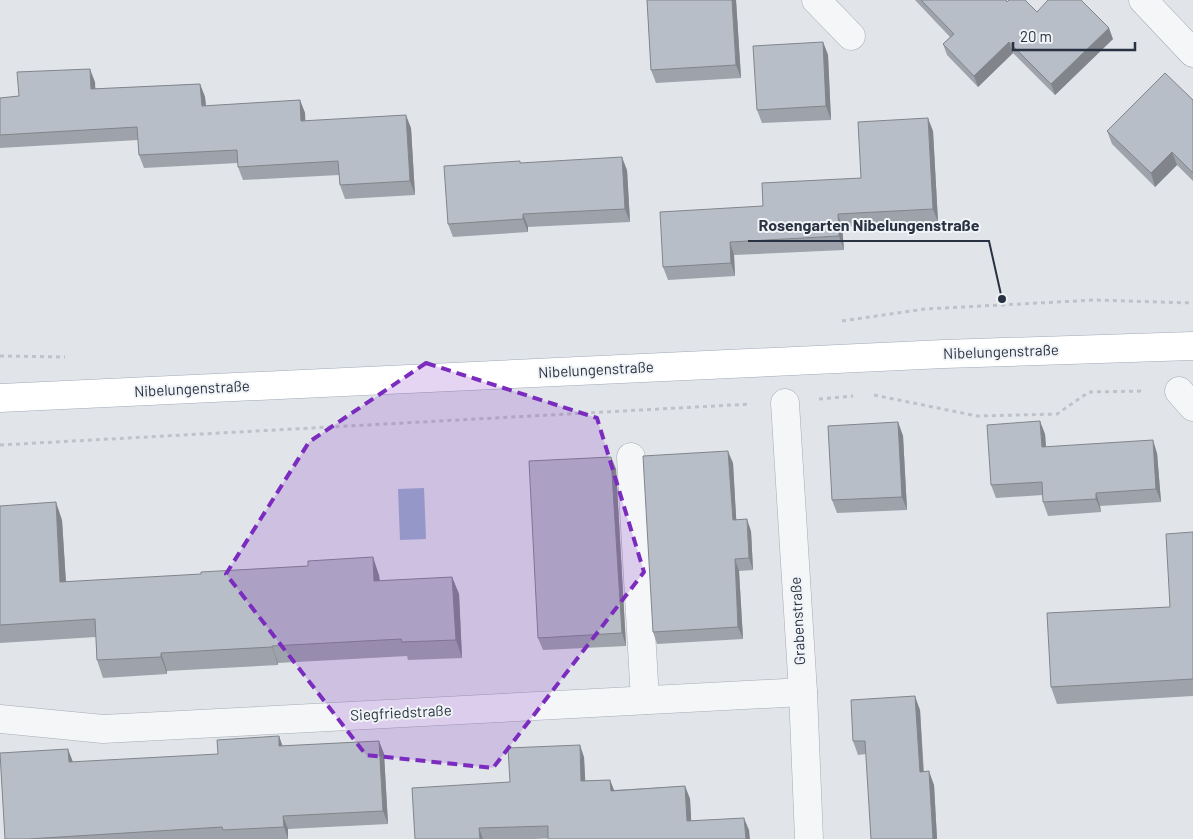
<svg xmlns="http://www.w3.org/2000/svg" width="1193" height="839" viewBox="0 0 1193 839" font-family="Barlow,sans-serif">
<rect width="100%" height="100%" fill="#e1e5ea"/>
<!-- water -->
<polygon fill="#9cb2cb" points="424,488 426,539 400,540 398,489"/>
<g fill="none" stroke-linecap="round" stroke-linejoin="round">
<defs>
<g id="minor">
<polyline points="816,0 851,36"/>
<polyline points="1143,0 1193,53"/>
<polyline points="1179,391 1193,407"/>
<polyline points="785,403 803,692 809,839"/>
<polyline points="631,457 645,700"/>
<polyline points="0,719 103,729 803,692"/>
</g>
<polyline id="major" points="0,398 944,354 1193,346"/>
</defs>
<!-- minor casing -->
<use href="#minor" stroke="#a6acb4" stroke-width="29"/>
<!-- major casing -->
<use href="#major" stroke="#a0a9b6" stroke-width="29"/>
<!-- path -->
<g stroke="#bfc3c9" stroke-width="3" stroke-dasharray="4 4" stroke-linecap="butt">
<polyline points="842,321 925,309 1095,300 1193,303"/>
<polyline points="0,356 65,357"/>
<polyline points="874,395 977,416 1057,414 1089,392 1144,391"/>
<polyline points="819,399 853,396"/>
<polyline points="0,445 751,404"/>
</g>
<!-- minor -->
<use href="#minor" stroke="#f4f6f8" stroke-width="28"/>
<!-- major -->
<use href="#major" stroke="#fff" stroke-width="28"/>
</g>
<!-- wall -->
<g fill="#9ea3ab">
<polygon points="647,0 736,0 741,78 656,83 651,70"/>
<polygon points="915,0 1006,0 1007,2 1113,39 1055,95 1013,53 978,87 947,55 943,44 950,37"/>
<polygon points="823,42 828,55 831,120 762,123 757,110"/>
<polygon points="95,82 95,89 200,84 205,97 206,106 300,100 305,113 305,121 411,128 415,195 345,199 340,185 339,175 243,180 238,167 238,163 144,168 139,155 138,140 0,148 0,98 19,96"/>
<polygon points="1193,100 1193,181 1177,165 1155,187 1112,144 1107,131"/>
<polygon points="933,131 938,222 842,227 844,250 734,255 735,276 668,280 663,267 763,206 861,178"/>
<polygon points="521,163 627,170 630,222 528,227 528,232 453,237 448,224"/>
<polygon points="898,422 903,436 907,510 837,513 832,500"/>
<polygon points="1045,434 1046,447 1157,453 1161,502 1100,506 1101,512 1048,516 1043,502 1043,495 996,498 991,485"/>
<polygon points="611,457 616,469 626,646 543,650 538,638"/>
<polygon points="733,463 736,520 751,531 753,570 739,571 743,639 657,644 653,632"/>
<polygon points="0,506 62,520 66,582 379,575 380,581 452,577 459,594 462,658 408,660 407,656 278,663 278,665 167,671 167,674 103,678 97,660 96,637 0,643"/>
<polygon points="1193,532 1193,696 1057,704 1051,687 1170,607"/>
<polygon points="920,710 924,772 934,785 937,839 871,839 866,754 858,755 853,741"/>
<polygon points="279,736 282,746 379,741 384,754 388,824 288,829 288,839 5,839 218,754"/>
<polygon points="584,757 585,781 610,780 614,790 685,786 690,799 691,821 749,830 534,839 415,839 510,782"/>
</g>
<!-- shaded-wall -->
<g fill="#81858b">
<polygon points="732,0 736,0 741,78 736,65"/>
<polygon points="1109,28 1113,39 1055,95 1051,84"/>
<polygon points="823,42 828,55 831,120 826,106"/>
<polygon points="1009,42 1013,53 978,87 974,76"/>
<polygon points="90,69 95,82 96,102 91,89"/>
<polygon points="200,84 205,97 207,119 202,106"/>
<polygon points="300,100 305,113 306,134 301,121"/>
<polygon points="406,115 411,128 415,195 410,181"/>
<polygon points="928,118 933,131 938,222 933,209"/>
<polygon points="1172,152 1177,165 1155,187 1151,173"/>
<polygon points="622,157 627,170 630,222 625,209"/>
<polygon points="523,214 528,227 528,232 523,219"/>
<polygon points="838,214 842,227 844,250 839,236"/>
<polygon points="730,242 734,255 735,276 731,263"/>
<polygon points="1040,421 1045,434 1047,461 1042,447"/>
<polygon points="898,422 903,436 907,510 902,497"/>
<polygon points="1153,440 1157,453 1161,502 1156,489"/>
<polygon points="728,451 733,463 737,532 733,520"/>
<polygon points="611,457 616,469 626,646 622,633"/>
<polygon points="1096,493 1100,506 1101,512 1096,499"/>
<polygon points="56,502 62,520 67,600 60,582"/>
<polygon points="747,519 751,531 753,570 749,558"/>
<polygon points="373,557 379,575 381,599 374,581"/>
<polygon points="735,559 739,571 743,639 738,627"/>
<polygon points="452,577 459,594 462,658 456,640"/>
<polygon points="272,646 278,663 278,665 272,647"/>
<polygon points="161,653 167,671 167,674 161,657"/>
<polygon points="915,696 920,710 924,785 920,772"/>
<polygon points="279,736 284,750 279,746"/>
<polygon points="379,741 384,754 388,824 383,811"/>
<polygon points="580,745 584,757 586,794 581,781"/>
<polygon points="68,749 73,762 69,762"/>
<polygon points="929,771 934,785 937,839 933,839"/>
<polygon points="610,780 615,793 611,791"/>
<polygon points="685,786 690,799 692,834 687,821"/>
<polygon points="283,816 288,829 288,839 284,827"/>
<polygon points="744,818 749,830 750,839 746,839"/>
<polygon points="479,828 483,839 480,839"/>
</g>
<!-- building -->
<g fill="#b8bec7" stroke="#81858b">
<polygon points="647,0 732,0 736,65 651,70"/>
<polygon points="921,0 1006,0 1007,2 1009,0 1025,0 1037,12 1048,0 1081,0 1109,28 1051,84 1009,42 974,76 943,44 954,34"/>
<polygon points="823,42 826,106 757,110 753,46"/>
<polygon points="90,69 91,89 200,84 202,106 300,100 301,121 406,115 410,181 340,185 338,161 238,167 237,150 139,155 137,127 0,135 0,98 19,96 17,72"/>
<polygon points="1165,73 1193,100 1193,173 1172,152 1151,173 1107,131"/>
<polygon points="928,118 933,209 838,214 839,236 730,242 731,263 663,267 660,212 763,206 762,183 861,178 858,122"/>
<polygon points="622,157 625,209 523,214 523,219 448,224 444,166 520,161 520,163"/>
<polygon points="1040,421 1042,447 1153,440 1156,489 1096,493 1096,499 1043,502 1042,482 991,485 987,425"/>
<polygon points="898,422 902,497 832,500 828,426"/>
<polygon points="728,451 733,520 747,519 749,558 735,559 738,627 653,632 643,456"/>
<polygon points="611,457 622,633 538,638 529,461"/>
<polygon points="56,502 60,582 201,574 201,572 308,566 308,561 373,557 374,581 452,577 456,640 402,642 401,639 272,646 272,647 161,653 161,657 97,660 95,619 0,625 0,506"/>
<polygon points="1193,532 1193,679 1051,687 1047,613 1170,607 1166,534"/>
<polygon points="915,696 920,772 929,771 933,839 871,839 865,741 853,741 851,700"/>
<polygon points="279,736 279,746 379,741 383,811 283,816 284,827 223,830 222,827 28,839 5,839 0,753 68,749 69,762 218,754 217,740"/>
<polygon points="580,745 581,781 610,780 611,791 685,786 687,821 744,818 746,839 548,839 548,826 479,828 480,839 415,839 412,788 510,782 508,748"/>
</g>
<!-- marked area -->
<path fill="#7b2cbf" fill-opacity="0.2" stroke="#7b2cbf" stroke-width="4" stroke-dasharray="10 6" stroke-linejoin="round" d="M426,363l171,55 47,154 -151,196 -127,-13 -140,-181 83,-132z"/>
<g text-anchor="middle" stroke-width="4" stroke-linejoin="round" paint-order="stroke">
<!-- street labels -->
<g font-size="15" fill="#293242" stroke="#f1f4f7">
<text transform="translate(1001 352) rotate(-2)" y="5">Nibelungenstraße</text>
<text transform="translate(596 370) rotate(-3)" y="5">Nibelungenstraße</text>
<text transform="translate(192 389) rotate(-3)" y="5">Nibelungenstraße</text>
<text transform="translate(798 621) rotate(-93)" y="5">Grabenstraße</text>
<text transform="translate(401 713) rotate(-3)" y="5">Siegfriedstraße</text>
</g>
</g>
<!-- callouts -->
<path fill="none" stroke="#293242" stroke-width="2" d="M1002 299L989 241H748"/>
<circle fill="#293242" stroke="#f1f4f7" stroke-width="2" cx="1002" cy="299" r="5"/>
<g font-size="16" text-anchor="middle" font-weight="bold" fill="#293242" stroke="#f1f4f7" stroke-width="4" stroke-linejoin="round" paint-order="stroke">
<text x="869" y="231">Rosengarten Nibelungenstraße</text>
</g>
<!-- scale -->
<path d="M1013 42v8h122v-8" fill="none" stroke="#293242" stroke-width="2.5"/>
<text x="1020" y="42" font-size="15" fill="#293242" stroke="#f1f4f7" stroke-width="4" paint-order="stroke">20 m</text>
</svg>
